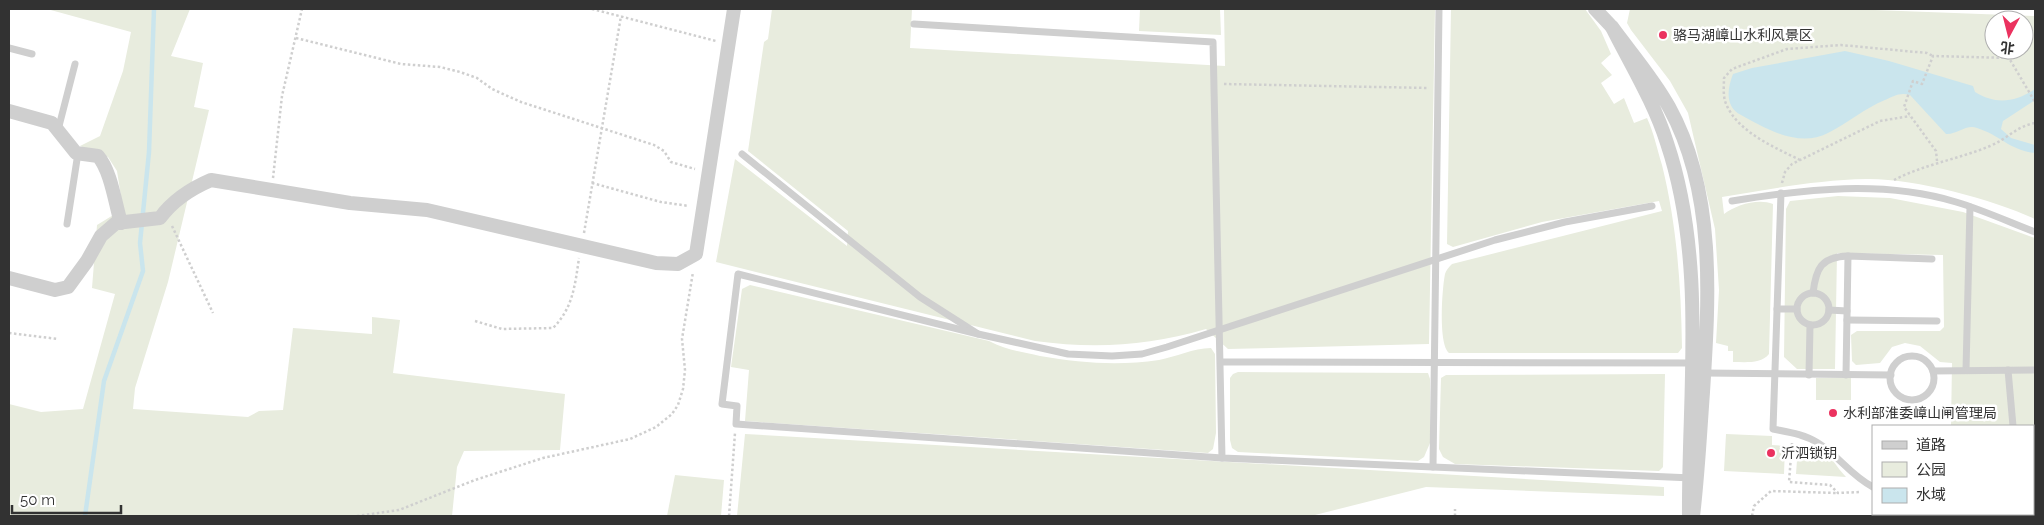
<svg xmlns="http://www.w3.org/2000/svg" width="2044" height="525" viewBox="0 0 2044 525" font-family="Raleway,'Noto Sans SC',sans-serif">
<rect width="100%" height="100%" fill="#fff"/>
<!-- green -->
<g fill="#e8ecde" fill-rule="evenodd">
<polygon points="47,9 190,9 171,56 203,63 194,107 209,110 168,282 135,388 133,409 248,417 259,411 283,410 293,328 372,334 372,317 400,320 393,373 565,394 560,450 464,451 457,467 452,516 9,516 9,404 41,412 83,409 115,294 92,288 97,225 123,209 117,171 108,157 80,146 100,136 123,71 131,32"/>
<path d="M772,9h140l-2,39 315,18 -1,-57h211l-6,335 -201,5 -22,-20c-59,17 -111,20 -171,12l-319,-79 19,-103 112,87 1,-15 -100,-80 16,-109 4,-3z"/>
<polygon points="1140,9 1220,9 1221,35 1139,31"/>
<path d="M1451,9h134l16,22 10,23 -10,9 11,12 -11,8 13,21 10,-6 10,25 13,-5c7,15 10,31 15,47 15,61 19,120 20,183l-4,5h-229c-11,-9 -7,-64 -4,-79 1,-4 4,-7 7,-10l210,-53 -3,-10 -117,21 -89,25 -6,-3z"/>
<path d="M1630,9h218l187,7v203c-43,-20 -122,-41 -169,-40 -49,1 -96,10 -144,18l2,17c12,-9 34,-16 49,-10l-4,150c-8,10 -23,8 -36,8v-11h-5v-5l-12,-3 3,-53 -4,-61 -27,-116 -18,-32 -39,-51 -4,-7zM1994,20h30v30h-30z"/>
<polygon points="1838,196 1890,198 1963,212 2035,238 2035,489 2033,489 2033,426 1951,426 1952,363 1940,362 1920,346 1905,343 1892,347 1880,363 1856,365 1852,361 1851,335 1857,331 1940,331 1944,327 1943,255 1837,253 1835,369 1797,369 1784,357 1786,209 1790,201"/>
<path d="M750,285l239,56c17,9 33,11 51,15 41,7 78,10 119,4 17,-3 34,-12 52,-12l4,6 1,79 -3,16 -5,4 -463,-32 4,-51 -18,-3 11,-78z"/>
<polygon points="1238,372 1428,373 1430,379 1430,443 1424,457 1418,461 1238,452 1232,448 1230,440 1230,378 1233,374"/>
<polygon points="1665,374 1663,467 1659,471 1455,464 1443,457 1439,449 1441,378 1446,375"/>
<rect x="1816" y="378" width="35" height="22"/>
<polygon points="745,434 1664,487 1664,496 1426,487 1311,516 737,516"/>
<polygon points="1726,434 1772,436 1772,445 1785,446 1784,474 1724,471"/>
<path d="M1798,446c33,1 28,9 48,31l-50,-3z"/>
<polygon points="675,475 724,480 721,516 667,516"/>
</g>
<!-- water -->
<path fill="#cae5ed" d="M1845,51l44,10 84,25 2,6c21,13 40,10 60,-3v11l-32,21 -2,8 10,9 24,7v8c-26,-3 -35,-18 -58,-25 -11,-4 -20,7 -31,6l-36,-39c-10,-3 -16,1 -25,5 -20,8 -37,23 -57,33 -29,15 -62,-4 -87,-18 -16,-8 -14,-26 -8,-41l19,-6z"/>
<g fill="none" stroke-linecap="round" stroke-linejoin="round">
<!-- stream -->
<polyline stroke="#cae5ed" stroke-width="4.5" points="85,516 104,381 143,271 140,243 149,152 154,9"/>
<!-- path -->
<g stroke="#cfcfcf" stroke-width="2.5" stroke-dasharray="2.5 2.5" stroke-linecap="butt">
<polyline points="592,9 716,41"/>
<polyline points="296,38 401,64 440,67 460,72 477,78 492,89 521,102 654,145 664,151 671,162 695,169"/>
<polyline points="1224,84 1429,88"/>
<path d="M1800,160c-26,-13 -65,-29 -75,-59 -2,-7 -1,-16 -1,-23l8,-9 55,-20 54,-4 86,8 6,3"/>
<polyline points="1937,161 1936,151 1904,107 1913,81 1922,84 1933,56 2009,58 2035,102"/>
<polyline points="273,178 282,96 302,9"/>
<path d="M1894,180c31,-16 65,-21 96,-34 17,-7 27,-20 45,-23"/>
<polyline points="592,183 661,202 689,206"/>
<polyline points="1782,183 1785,172 1792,164 1880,121 1910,116"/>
<polyline points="172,226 213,313"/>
<polyline points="584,233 621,16"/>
<path d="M475,321l27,8 51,-1c20,-20 22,-43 26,-70"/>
<polyline points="9,333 58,339"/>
<polyline points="1792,443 1789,482 1830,485 1838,493 1860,492"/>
<polyline points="357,516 399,510 475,480 543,458 630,439 656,427 672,414 678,405 683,389 685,370 682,339 693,272"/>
<polyline points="729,516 735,433"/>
<polyline points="1455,516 1455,509"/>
<polyline points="1752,516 1754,506 1771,491 1836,493"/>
</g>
<!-- lane -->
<g stroke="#cfcfcf" stroke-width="7">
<polyline points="914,24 1213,42 1222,458"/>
<polyline points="9,48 32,54"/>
<polyline points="58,130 75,64"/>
<polyline points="742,154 920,297 978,334 1068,354 1112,356 1142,354 1167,347 1495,240 1565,222 1652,206"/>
<path d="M1781,193l-8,236c15,3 31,5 45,14 20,12 33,33 55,44"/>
<path d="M1732,201c74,-12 151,-21 224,1 27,8 53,20 79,30"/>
<polyline points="67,224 78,153"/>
<circle cx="1813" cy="309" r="16"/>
<path d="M1813,293c3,-25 8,-36 35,-37"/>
<polyline points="1777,309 1797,309"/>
<polyline points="1829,310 1847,311"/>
<polyline points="1847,320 1937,321"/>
<polyline points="978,334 738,274 722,404 737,406 736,424 1222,458 1692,478"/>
<circle cx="1912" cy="378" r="22"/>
<polyline points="1221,362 1694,363"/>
<polyline points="1966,370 1970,207"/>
<polyline points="2008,370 2013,426"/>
<polyline points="1933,371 2035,370"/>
<polyline points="1704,373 1891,375"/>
<polyline points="1809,375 1810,325"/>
<polyline points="1846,375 1848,256 1932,259"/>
<polyline points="1433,467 1439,9"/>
<polyline points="2033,497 2035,497"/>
</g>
<!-- street -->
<g stroke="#cfcfcf" stroke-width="14">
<polyline points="1595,9 1612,27"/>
<path d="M9,111l43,12 24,30 22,3c13,15 17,47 23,67"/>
<path d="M9,278l46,12 13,-3 19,-26 14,-25 15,-13 44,-5c13,-18 30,-29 51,-38l139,23 77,7 229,53 22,1 18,-10 38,-245"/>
<path d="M1689,516c-1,-123 18,-254 -22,-373 -13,-41 -36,-78 -55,-116 19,26 41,51 57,80 47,85 40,191 34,285 -3,41 -5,83 -10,124"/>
</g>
</g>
<!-- markers -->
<g fill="#eb325f" stroke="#fff" stroke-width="2">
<circle cx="1663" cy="35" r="5"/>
<circle cx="1833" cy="413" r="5"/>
<circle cx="1771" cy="453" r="5"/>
</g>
<g text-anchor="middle" stroke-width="5" stroke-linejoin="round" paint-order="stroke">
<!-- poi labels -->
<g font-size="14" fill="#323232" stroke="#fff" text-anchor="start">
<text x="1673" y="40">骆马湖嶂山水利风景区</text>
<text x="1843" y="418">水利部淮委嶂山闸管理局</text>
<text x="1781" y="458">沂泗锁钥</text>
</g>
</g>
<!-- border -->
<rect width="2044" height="525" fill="none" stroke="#323232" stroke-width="20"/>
<!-- legend -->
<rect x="1872" y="425" width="162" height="90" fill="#ffffff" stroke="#adadad"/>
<rect x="1882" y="441" width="25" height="8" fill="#cfcfcf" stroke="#adadad"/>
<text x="1916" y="450" font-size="15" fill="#323232">道路</text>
<rect x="1882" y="462" width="25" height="15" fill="#e8ecde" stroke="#adadad"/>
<text x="1916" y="475" font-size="15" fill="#323232">公园</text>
<rect x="1882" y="488" width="25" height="15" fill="#cae5ed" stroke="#adadad"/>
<text x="1916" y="500" font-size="15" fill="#323232">水域</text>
<!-- north arrow -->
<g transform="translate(2009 35) rotate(187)"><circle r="24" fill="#ffffff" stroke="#adadad"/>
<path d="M0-4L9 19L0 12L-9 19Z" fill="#eb325f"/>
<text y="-8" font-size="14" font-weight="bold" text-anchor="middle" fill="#323232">北</text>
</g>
<!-- scale -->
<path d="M12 505v8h109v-8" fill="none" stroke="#323232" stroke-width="2.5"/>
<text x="20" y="505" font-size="15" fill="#323232" stroke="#ffffff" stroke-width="4" paint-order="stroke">50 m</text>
</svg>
